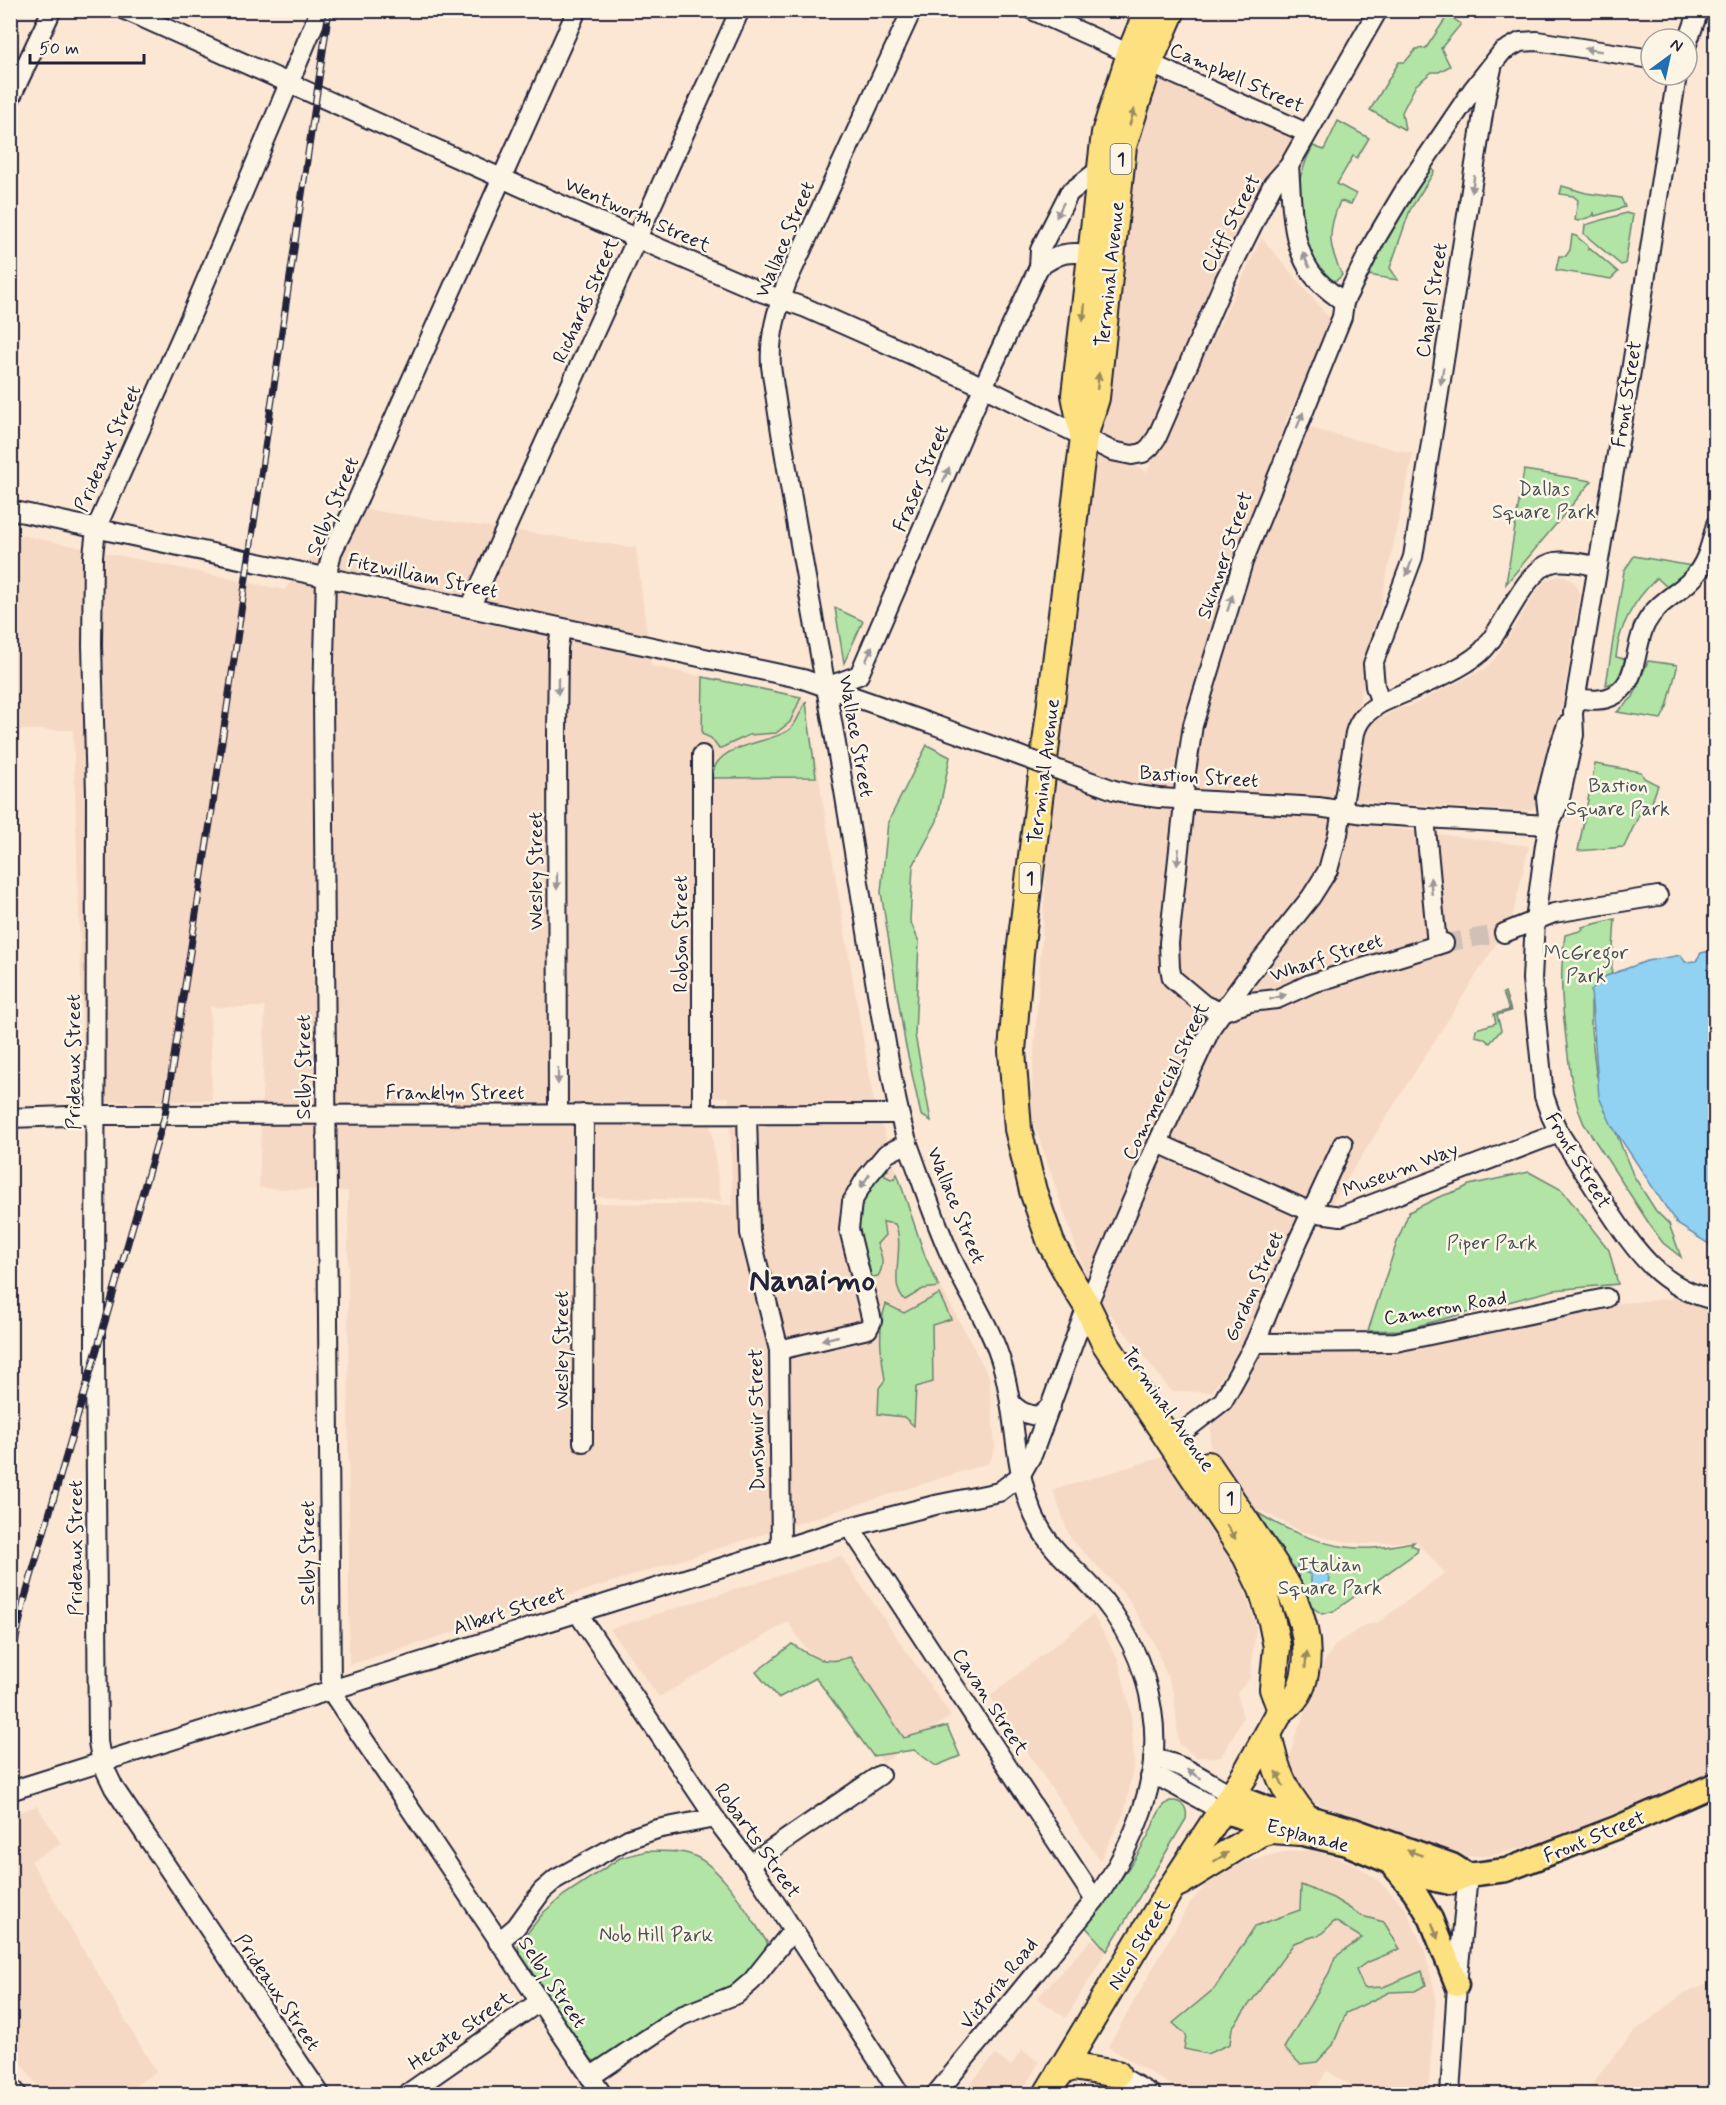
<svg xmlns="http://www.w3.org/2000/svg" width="1726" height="2105" viewBox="0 0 1726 2105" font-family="Mynerve,sans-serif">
<rect width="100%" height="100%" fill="#fbe7d3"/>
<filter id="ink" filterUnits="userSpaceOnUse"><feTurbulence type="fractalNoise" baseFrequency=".0167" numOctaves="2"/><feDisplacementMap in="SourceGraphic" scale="12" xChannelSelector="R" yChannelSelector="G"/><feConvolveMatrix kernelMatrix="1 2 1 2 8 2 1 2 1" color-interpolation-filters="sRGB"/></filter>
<g filter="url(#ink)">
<!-- built -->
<g fill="#f6d9c4" fill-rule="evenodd">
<polygon points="1149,63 1307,133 1150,447 1103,447 1147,472 1262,238 1333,322 1285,422 1413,454 1357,713 1324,819 1529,846 1512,919 1212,1392 1171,1391 1090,1288 1030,1112 1052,786 1084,437"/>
<path d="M354,508l282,40 15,118 150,31 5,5 67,396 51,158 65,120 6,72 -6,15 -640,202 -1,-474 -89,-3 6,-181h-55l2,93 -127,3 -12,-373h-62v-197l273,57zM729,1097l4,108 -139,-2 1,-6 126,4 -14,-103z"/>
<polygon points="1559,576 1565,576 1575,583 1580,595 1563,698 1546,786 1539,804 1530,810 1519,811 1358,801 1355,795 1365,736 1371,723 1397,709 1410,706 1485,669 1496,657 1535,593 1546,580"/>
<polygon points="1674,1287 1715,1306 1715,1775 1532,1845 1490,1856 1463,1856 1435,1851 1368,1821 1313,1802 1299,1790 1290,1770 1290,1757 1295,1736 1312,1697 1321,1667 1336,1644 1365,1625 1377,1623 1445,1573 1416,1541 1364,1544 1330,1539 1300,1531 1264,1512 1246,1507 1210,1446 1211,1425 1217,1409 1247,1347 1390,1348 1594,1305 1671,1299"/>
<polygon points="1166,1456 1238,1566 1256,1627 1250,1678 1237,1693 1243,1718 1221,1757 1196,1757 1179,1744 1174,1694 1154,1643 1126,1596 1070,1538 1053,1490"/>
<polygon points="841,1556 951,1716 883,1763 788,1622 659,1697 610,1629"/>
<polygon points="1093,1615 1118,1659 1131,1712 1134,1762 1125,1810 1100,1861 990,1696"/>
<polygon points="37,1806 61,1844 31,1861 156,2072 122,2094 43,2094 20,2061 11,2042 11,1815"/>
<polygon points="1311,1850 1353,1863 1378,1880 1405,1907 1424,1949 1436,1996 1428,2094 1365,2094 1327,2071 1313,2094 1186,2094 1108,2047 1190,1903 1214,1875 1244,1862 1283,1852"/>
<polygon points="1092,1939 1107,1950 1066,2018 1037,1998"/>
<polygon points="1715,1980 1715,2077 1695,2094 1586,2094 1603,2069 1635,2031 1684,1993"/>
<polygon points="1022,2050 1039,2062 1020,2094 962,2094 995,2055 1011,2066"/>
</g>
<!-- green -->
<g fill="#b1e4a5" stroke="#6a8370" stroke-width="1.5">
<polygon points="1448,15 1461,24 1441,48 1450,66 1439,72 1432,72 1416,85 1402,112 1405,130 1370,110 1399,62 1405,62 1416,49 1426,48"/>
<path d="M1338,121l31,17 -12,20 -4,-2 -16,28 19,10 -5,10 -11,-3c-13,31 -12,44 2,74l-5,5 -8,1 -11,-10 -13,-29 -7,-58 9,-26 6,-12 11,4z"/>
<polygon points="1431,166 1434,172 1410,210 1390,268 1398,280 1367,275 1383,241 1426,169"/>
<polygon points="1562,186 1586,193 1621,198 1625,207 1595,216 1594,213 1593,216 1578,221 1575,220 1578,200 1573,196 1560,194"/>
<polygon points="1626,213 1633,215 1625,264 1621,265 1584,234 1585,225"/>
<polygon points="1572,235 1576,236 1588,246 1588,249 1590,248 1618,272 1611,279 1556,270 1559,256 1566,256 1570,250"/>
<polygon points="1524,470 1592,481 1506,584"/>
<path d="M1634,556l58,10 -8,10 -17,11 -10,-9c-23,22 -38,47 -41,79l9,2 -7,22 -12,4 18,-114z"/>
<polygon points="835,608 863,621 844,663"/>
<polygon points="1648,661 1677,665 1677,668 1667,707 1661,719 1617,712 1633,697"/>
<polygon points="703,677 801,697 790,722 776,733 749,735 719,749 711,738 702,734"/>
<path d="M806,702l10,75 -104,1c2,-36 56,-33 77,-48 8,-6 11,-19 17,-28z"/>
<polygon points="927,745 950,757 937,821 913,866 910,920 919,942 915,1035 931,1121 921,1115 905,1042 881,892 888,822"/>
<polygon points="1595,764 1641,772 1644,778 1658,785 1648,813 1640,813 1624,847 1578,851"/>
<path d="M1615,919l-4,60 -18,15 -2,9v26l5,44 13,42 24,60 23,36 13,13 12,33 -18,-14 -13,-18 -66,-101c-11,-25 -14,-51 -17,-77 -5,-40 -8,-73 -2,-112l18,-5 -1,-3z"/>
<polygon points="1505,992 1511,1011 1497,1015 1501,1030 1490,1043 1483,1038 1475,1036 1476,1029 1496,1023 1494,1014 1509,1010 1503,993"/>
<path d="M888,1164v6l-3,2v4l6,3 4,-1 2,-4 1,2 27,80 14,31 -16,2 -18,11c-18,-13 1,-54 -10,-76l-12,-2 2,13 -8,9c5,11 8,21 1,32l-11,2 -11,-37 4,-40z"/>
<polygon points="1529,1172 1562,1190 1609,1250 1618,1284 1554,1290 1402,1330 1368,1331 1397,1242 1409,1212 1439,1197 1462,1189 1469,1185"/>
<path d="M939,1294l12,25 -19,6 1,57 -17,5 -2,39 -10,-9 -26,-3 1,-26 6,-8c-4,-26 -8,-50 1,-76l18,9z"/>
<path d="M1258,1513c32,20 77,38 115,35 14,-1 28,-4 41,-6l-3,3 7,3 -1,4 -83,59 -12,3 -10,-7z"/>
<path d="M792,1644c21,13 31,22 58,13l54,81 43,-12 13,30 -24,10 -22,-16 -41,6 -57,-78 -38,20 -22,-26z"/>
<path d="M1170,1801c12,-1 18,6 16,18l-79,132 -23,-26c24,-28 47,-56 64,-89 6,-12 10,-29 22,-35z"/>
<path d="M647,1851c13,1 30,-1 42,3 32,9 60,62 78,88l1,12 -16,21 -152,87 -8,-2 -72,-103 -2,-12 26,-33 20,-17 56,-37z"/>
<polygon points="1301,1885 1333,1898 1362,1916 1384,1922 1400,1949 1366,1963 1356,1970 1364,1988 1383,1987 1422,1971 1426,1985 1415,1991 1390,1992 1346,2013 1333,2045 1317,2062 1300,2064 1284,2048 1329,1973 1335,1957 1362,1938 1335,1921 1321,1934 1294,1943 1232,2028 1230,2044 1207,2054 1184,2049 1186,2035 1173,2023 1214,1989 1255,1926 1300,1910"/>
</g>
<!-- water -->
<g fill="#91d2f3" stroke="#658ca9" stroke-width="1.5">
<polygon points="1715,950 1716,950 1715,1248 1677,1224 1612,1126 1599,1097 1591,991 1601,978 1647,961 1681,955 1685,962 1696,961 1701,953"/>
<polygon points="1301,1561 1313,1573 1321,1570 1327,1573 1330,1580 1326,1588 1319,1590 1311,1586 1311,1575 1297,1568 1297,1563"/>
</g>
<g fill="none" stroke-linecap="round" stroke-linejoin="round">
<!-- minor-tunnel -->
<polyline stroke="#d0c0b5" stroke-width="18" stroke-dasharray="18 9" stroke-linecap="butt" points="1444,943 1504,933"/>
<defs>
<g id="minor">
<polyline points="125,10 638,239 761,292 806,308 971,381 1112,451 1132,455 1143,453 1150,447 1157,437 1225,280 1273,184 1289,166 1378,10"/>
<polyline points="320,10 193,311 96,529 93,556 92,645 96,795 95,1353 98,1742 102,1763 114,1788 320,2094"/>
<polyline points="577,10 354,508 332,552 326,578 323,699 331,1691 602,2094"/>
<path d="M912,10l-125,272c-10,28 -18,54 -16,84 21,151 53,299 77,449 12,73 23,145 36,217 7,38 12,76 24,112 13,35 25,72 40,106 17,40 44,76 55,118 15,53 9,107 36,158 13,25 35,41 53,61 32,34 53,77 60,123 11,68 -18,135 -57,190l-159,194"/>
<polyline points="1032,10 1130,54"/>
<polyline points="1687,44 1699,10"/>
<polyline points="1149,63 1307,133"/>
<path d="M1677,75l-45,290 -59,348 1,22 -15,68 -10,22 -4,20 -10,75 -3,59 12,117 7,20 8,17c15,23 30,46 45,70 29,44 55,86 112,97"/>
<polyline points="10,99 52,10"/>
<path d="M1289,166c3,35 1,79 24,109 8,11 20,19 31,27"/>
<path d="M1039,267c21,-14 27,-16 52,-13"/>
<polyline points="10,510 803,679 929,723"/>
<polyline points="470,608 740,10"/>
<polyline points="826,687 859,675 989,374 1039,267 1040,250 1069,193 1100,169"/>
<path d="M1576,698c13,2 28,4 40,-4 23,-14 18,-50 30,-71 10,-19 28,-27 43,-41 17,-15 22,-37 27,-58"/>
<polyline points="1381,703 1375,686 1373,664 1413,557 1486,95 1492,68"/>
<polyline points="1114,790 1130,794 1159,798 1318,807 1365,814 1443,819 1549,825"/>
<polyline points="1425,818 1437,945"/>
<polyline points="1549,825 1546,798 1558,750 1567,725"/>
<polyline points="1504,933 1554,913 1658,896"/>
<polyline points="1221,1012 1204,1005 1172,978 1170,968 1169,943 1183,812 1185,779 1193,725 1243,562 1342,317 1344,302 1375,240 1406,188 1473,89 1502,52 1520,42 1537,41 1651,59"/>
<polyline points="1221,1012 1250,1002 1277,999 1310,984 1444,943"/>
<polyline points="558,1114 557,733 558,648 561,628"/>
<polyline points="702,1114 702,755"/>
<polyline points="747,1114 750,1233 779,1350 781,1548"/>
<polyline points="10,1118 96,1115 899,1114"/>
<polyline points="1158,1143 1311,1212 1341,1216 1559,1133"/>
<polyline points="1255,1343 1396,1342 1606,1298"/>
<polyline points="779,1350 868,1329 872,1321 849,1229 852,1202 866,1178 886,1154 908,1143"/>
<path d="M1010,1402c9,9 16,13 28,14l13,-10"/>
<polyline points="1184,1431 1223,1401 1255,1343 1298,1241 1343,1144"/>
<polyline points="583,1442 584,1114"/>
<polyline points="850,1527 1095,1900"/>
<polyline points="577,1612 715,1818 750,1864 900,2094"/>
<path d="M1153,1759c29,3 53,22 79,36"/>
<polyline points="1150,1777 1163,1779 1222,1811"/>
<path d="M10,1791l840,-264 85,-22 64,-13 21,-16 13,-23 54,-147 61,-142 64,-138 34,-47 65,-82 17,-27 10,-36 17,-101c4,-15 13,-22 26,-30 28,-13 76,-30 99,-50 23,-20 44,-86 75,-91 13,-2 29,2 42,4"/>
<polyline points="750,1864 880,1775"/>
<polyline points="498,1942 516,1927 542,1891 556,1879 628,1839 657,1829 715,1818"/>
<polyline points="1117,2074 1151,2094"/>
<polyline points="590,2077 681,2016 737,1994 752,1981 792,1931"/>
<polyline points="10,2085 17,2094"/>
<polyline points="407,2094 539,2002"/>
<polyline points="1450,2094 1457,1985 1468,1875"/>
</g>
<g id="major">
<polyline points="1232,1795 1272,1810 1305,1816 1354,1830 1452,1865 1468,1875"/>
<polyline points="1222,1811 1273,1827 1347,1844 1427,1878 1450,1883 1468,1875 1506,1870 1616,1828 1716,1784"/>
<polyline points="1395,1868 1414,1891 1431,1919 1457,1985"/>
</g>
<g id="highway">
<polyline points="1172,10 1149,63 1123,146 1096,398 1084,437 1020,953 1012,1051 1018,1129 1033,1191 1051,1243 1071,1280 1087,1306 1105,1343 1246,1556 1262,1589 1272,1622 1277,1647 1273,1689 1281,1710"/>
<polyline points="1083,435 1075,395 1105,133 1130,54 1148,10"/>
<path d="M1268,1735c8,35 14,54 37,81"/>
<polyline points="1179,1883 1260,1833 1271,1830 1300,1832"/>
<polyline points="1060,2072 1073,2067 1117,2074"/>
<path d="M1047,2094l124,-206 74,-113 36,-65c15,-9 21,-21 24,-37 10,-52 -23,-98 -51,-139 -15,-23 -30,-46 -46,-69"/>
</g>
</defs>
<!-- minor casing -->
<use href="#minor" stroke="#22223b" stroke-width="22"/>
<!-- major casing -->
<use href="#major" stroke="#22223b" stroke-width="27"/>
<!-- highway casing -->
<use href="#highway" stroke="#22223b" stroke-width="30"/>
<!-- minor -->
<use href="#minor" stroke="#fcf5e5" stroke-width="18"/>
<!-- major -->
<use href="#major" stroke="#fde080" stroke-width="22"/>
<!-- highway -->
<use href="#highway" stroke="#fde080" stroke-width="26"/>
<defs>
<polyline id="rail" points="10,1667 24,1601 165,1115 212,810 329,10"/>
</defs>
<!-- rail casing -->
<use href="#rail" stroke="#22223b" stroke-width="7"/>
<!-- rail -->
<use href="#rail" stroke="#fcf5e5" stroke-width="4.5" stroke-dasharray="14" stroke-linecap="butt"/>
<defs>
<polyline id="minor-bridge" points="929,723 1114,790"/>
</defs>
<!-- minor-bridge casing -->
<use href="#minor-bridge" stroke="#22223b" stroke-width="22" stroke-linecap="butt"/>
<!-- minor-bridge -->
<use href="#minor-bridge" stroke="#fcf5e5" stroke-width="18"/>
</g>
<!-- one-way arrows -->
<defs><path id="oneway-solid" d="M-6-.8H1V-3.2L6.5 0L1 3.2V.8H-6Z" transform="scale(1.5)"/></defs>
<g fill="#9a9698">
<use href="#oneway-solid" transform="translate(1593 50) rotate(-171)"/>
<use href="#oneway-solid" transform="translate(1473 184) rotate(99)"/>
<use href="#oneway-solid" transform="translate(1060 210) rotate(116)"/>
<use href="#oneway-solid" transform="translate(1306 260) rotate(-114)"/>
<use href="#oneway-solid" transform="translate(1442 376) rotate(99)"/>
<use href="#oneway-solid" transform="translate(1300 420) rotate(-68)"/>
<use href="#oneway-solid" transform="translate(946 475) rotate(-67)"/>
<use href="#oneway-solid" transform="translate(1409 568) rotate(110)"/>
<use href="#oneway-solid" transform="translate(1230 603) rotate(-72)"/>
<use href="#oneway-solid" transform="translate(869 654) rotate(-67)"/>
<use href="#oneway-solid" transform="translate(558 686) rotate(90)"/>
<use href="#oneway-solid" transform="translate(1178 857) rotate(96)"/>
<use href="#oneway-solid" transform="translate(557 881) rotate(90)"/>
<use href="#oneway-solid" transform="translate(1431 886) rotate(-95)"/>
<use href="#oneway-solid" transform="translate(1278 997) rotate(-16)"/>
<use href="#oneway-solid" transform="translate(558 1076) rotate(90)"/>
<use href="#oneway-solid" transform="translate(865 1181) rotate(124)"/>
<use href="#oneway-solid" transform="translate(830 1338) rotate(167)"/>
<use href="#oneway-solid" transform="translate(1194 1774) rotate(-148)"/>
</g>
<g fill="#9a8a61">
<use href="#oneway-solid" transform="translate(1132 117) rotate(-73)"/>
<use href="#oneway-solid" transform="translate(1084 312) rotate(96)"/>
<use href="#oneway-solid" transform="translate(1098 381) rotate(-84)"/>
<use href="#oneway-solid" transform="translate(1231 1532) rotate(57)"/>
<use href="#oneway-solid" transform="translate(1306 1660) rotate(-85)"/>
<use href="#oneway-solid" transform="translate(1280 1779) rotate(-115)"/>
<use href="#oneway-solid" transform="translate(1415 1853) rotate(-160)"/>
<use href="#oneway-solid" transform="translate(1221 1857) rotate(-32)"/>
<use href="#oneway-solid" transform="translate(1435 1931) rotate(70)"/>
</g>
</g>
<g text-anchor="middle" stroke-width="5" stroke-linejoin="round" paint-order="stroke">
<!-- shield labels -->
<g fill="#fcf5e5" stroke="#63616e" stroke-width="1.5">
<rect x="1110.5" y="144" width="21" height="30" rx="4.5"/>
<rect x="1019.5" y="863" width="21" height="30" rx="4.5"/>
<rect x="1219.5" y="1483" width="21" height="30" rx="4.5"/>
</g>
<g font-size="18" font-weight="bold" fill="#22223b">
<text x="1121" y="165">1</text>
<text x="1030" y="884">1</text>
<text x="1230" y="1504">1</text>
</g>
<!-- street labels -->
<g font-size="20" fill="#22223b" stroke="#fcf5e5">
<text transform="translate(1237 77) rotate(24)" y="7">Campbell Street</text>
<text transform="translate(638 214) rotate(24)" y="7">Wentworth Street</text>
<text transform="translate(1230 223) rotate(-63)" y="7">Cliff Street</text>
<text transform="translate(784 239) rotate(-67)" y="7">Wallace Street</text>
<text transform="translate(1109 274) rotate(-84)" y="7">Terminal Avenue</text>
<text transform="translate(585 300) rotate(-66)" y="7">Richards Street</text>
<text transform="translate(1431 300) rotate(-81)" y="7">Chapel Street</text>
<text transform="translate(1626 394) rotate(-81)" y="7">Front Street</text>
<text transform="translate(107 448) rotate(-66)" y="7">Prideaux Street</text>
<text transform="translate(920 478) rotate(-67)" y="7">Fraser Street</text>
<text transform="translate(332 506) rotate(-67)" y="7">Selby Street</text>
<text transform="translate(1224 555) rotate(-71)" y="7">Skinner Street</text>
<text transform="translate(423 575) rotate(12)" y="7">Fitzwilliam Street</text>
<text transform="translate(857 736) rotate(80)" y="7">Wallace Street</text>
<text transform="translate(1043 771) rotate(-83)" y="7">Terminal Avenue</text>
<text transform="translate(1199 776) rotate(4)" y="7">Bastion Street</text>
<text transform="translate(535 871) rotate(-90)" y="7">Wesley Street</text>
<text transform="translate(680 934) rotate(-90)" y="7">Robson Street</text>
<text transform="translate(1326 957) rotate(-18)" y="7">Wharf Street</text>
<text transform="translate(73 1062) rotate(-90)" y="7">Prideaux Street</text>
<text transform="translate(303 1067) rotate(-90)" y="7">Selby Street</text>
<text transform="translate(1165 1081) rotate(-64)" y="7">Commercial Street</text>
<text x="455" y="1099">Franklyn Street</text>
<text transform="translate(1579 1160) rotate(59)" y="7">Front Street</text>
<text transform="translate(1400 1169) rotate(-21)" y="7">Museum Way</text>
<text transform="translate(957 1205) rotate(68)" y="7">Wallace Street</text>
<text transform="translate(1253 1286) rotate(-66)" y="7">Gordon Street</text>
<text transform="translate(1445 1307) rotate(-10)" y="7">Cameron Road</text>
<text transform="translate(561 1350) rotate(-90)" y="7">Wesley Street</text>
<text transform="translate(1169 1409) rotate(55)" y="7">Terminal Avenue</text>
<text transform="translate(756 1420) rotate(-91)" y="7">Dunsmuir Street</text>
<text transform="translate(75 1548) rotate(-90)" y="7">Prideaux Street</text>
<text transform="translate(307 1553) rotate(-90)" y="7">Selby Street</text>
<text transform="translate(509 1610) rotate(-18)" y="7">Albert Street</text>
<text transform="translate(991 1701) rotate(57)" y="7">Cavan Street</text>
<text transform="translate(1308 1835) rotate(14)" y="7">Esplanade</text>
<text transform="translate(1594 1836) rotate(-22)" y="7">Front Street</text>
<text transform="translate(758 1840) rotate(55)" y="7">Robarts Street</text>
<text transform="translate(1138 1944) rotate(-59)" y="7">Nicol Street</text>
<text transform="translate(553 1982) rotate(56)" y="7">Selby Street</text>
<text transform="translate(998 1983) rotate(-51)" y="7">Victoria Road</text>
<text transform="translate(278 1992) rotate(56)" y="7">Prideaux Street</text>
<text transform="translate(460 2030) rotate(-35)" y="7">Hecate Street</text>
</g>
<!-- park labels -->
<g font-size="20" fill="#465256" stroke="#fcf5e5">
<text x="1544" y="495">Dallas<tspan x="1544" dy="23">Square Park</tspan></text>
<text x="1618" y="792">Bastion<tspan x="1618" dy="23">Square Park</tspan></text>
<text x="1586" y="959">McGregor<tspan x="1586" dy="23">Park</tspan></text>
<text x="1492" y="1249">Piper Park</text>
<text x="1330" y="1571">Italian<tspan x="1330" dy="23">Square Park</tspan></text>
<text x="656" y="1941">Nob Hill Park</text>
</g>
<!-- town labels -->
<g font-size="32" font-weight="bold" fill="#22223b" stroke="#fcf5e5">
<text x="812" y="1290">Nanaimo</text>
</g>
</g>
<!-- margin -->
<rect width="1726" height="2105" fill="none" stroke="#fcf5e5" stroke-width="36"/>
<rect x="18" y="18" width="1690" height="2069" fill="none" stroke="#22223b" stroke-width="2" filter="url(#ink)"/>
<!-- north arrow -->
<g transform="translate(1669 57) rotate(33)"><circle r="28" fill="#fcf5e5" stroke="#a5a1a1" stroke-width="1.5"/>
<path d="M0-4.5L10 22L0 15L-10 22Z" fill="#1f6fb2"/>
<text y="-9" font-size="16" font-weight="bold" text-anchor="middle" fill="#22223b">N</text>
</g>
<!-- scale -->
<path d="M30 54v9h114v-9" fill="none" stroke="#22223b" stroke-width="3"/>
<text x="39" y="54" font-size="18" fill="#22223b" stroke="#fcf5e5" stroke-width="4.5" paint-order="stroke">50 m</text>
</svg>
